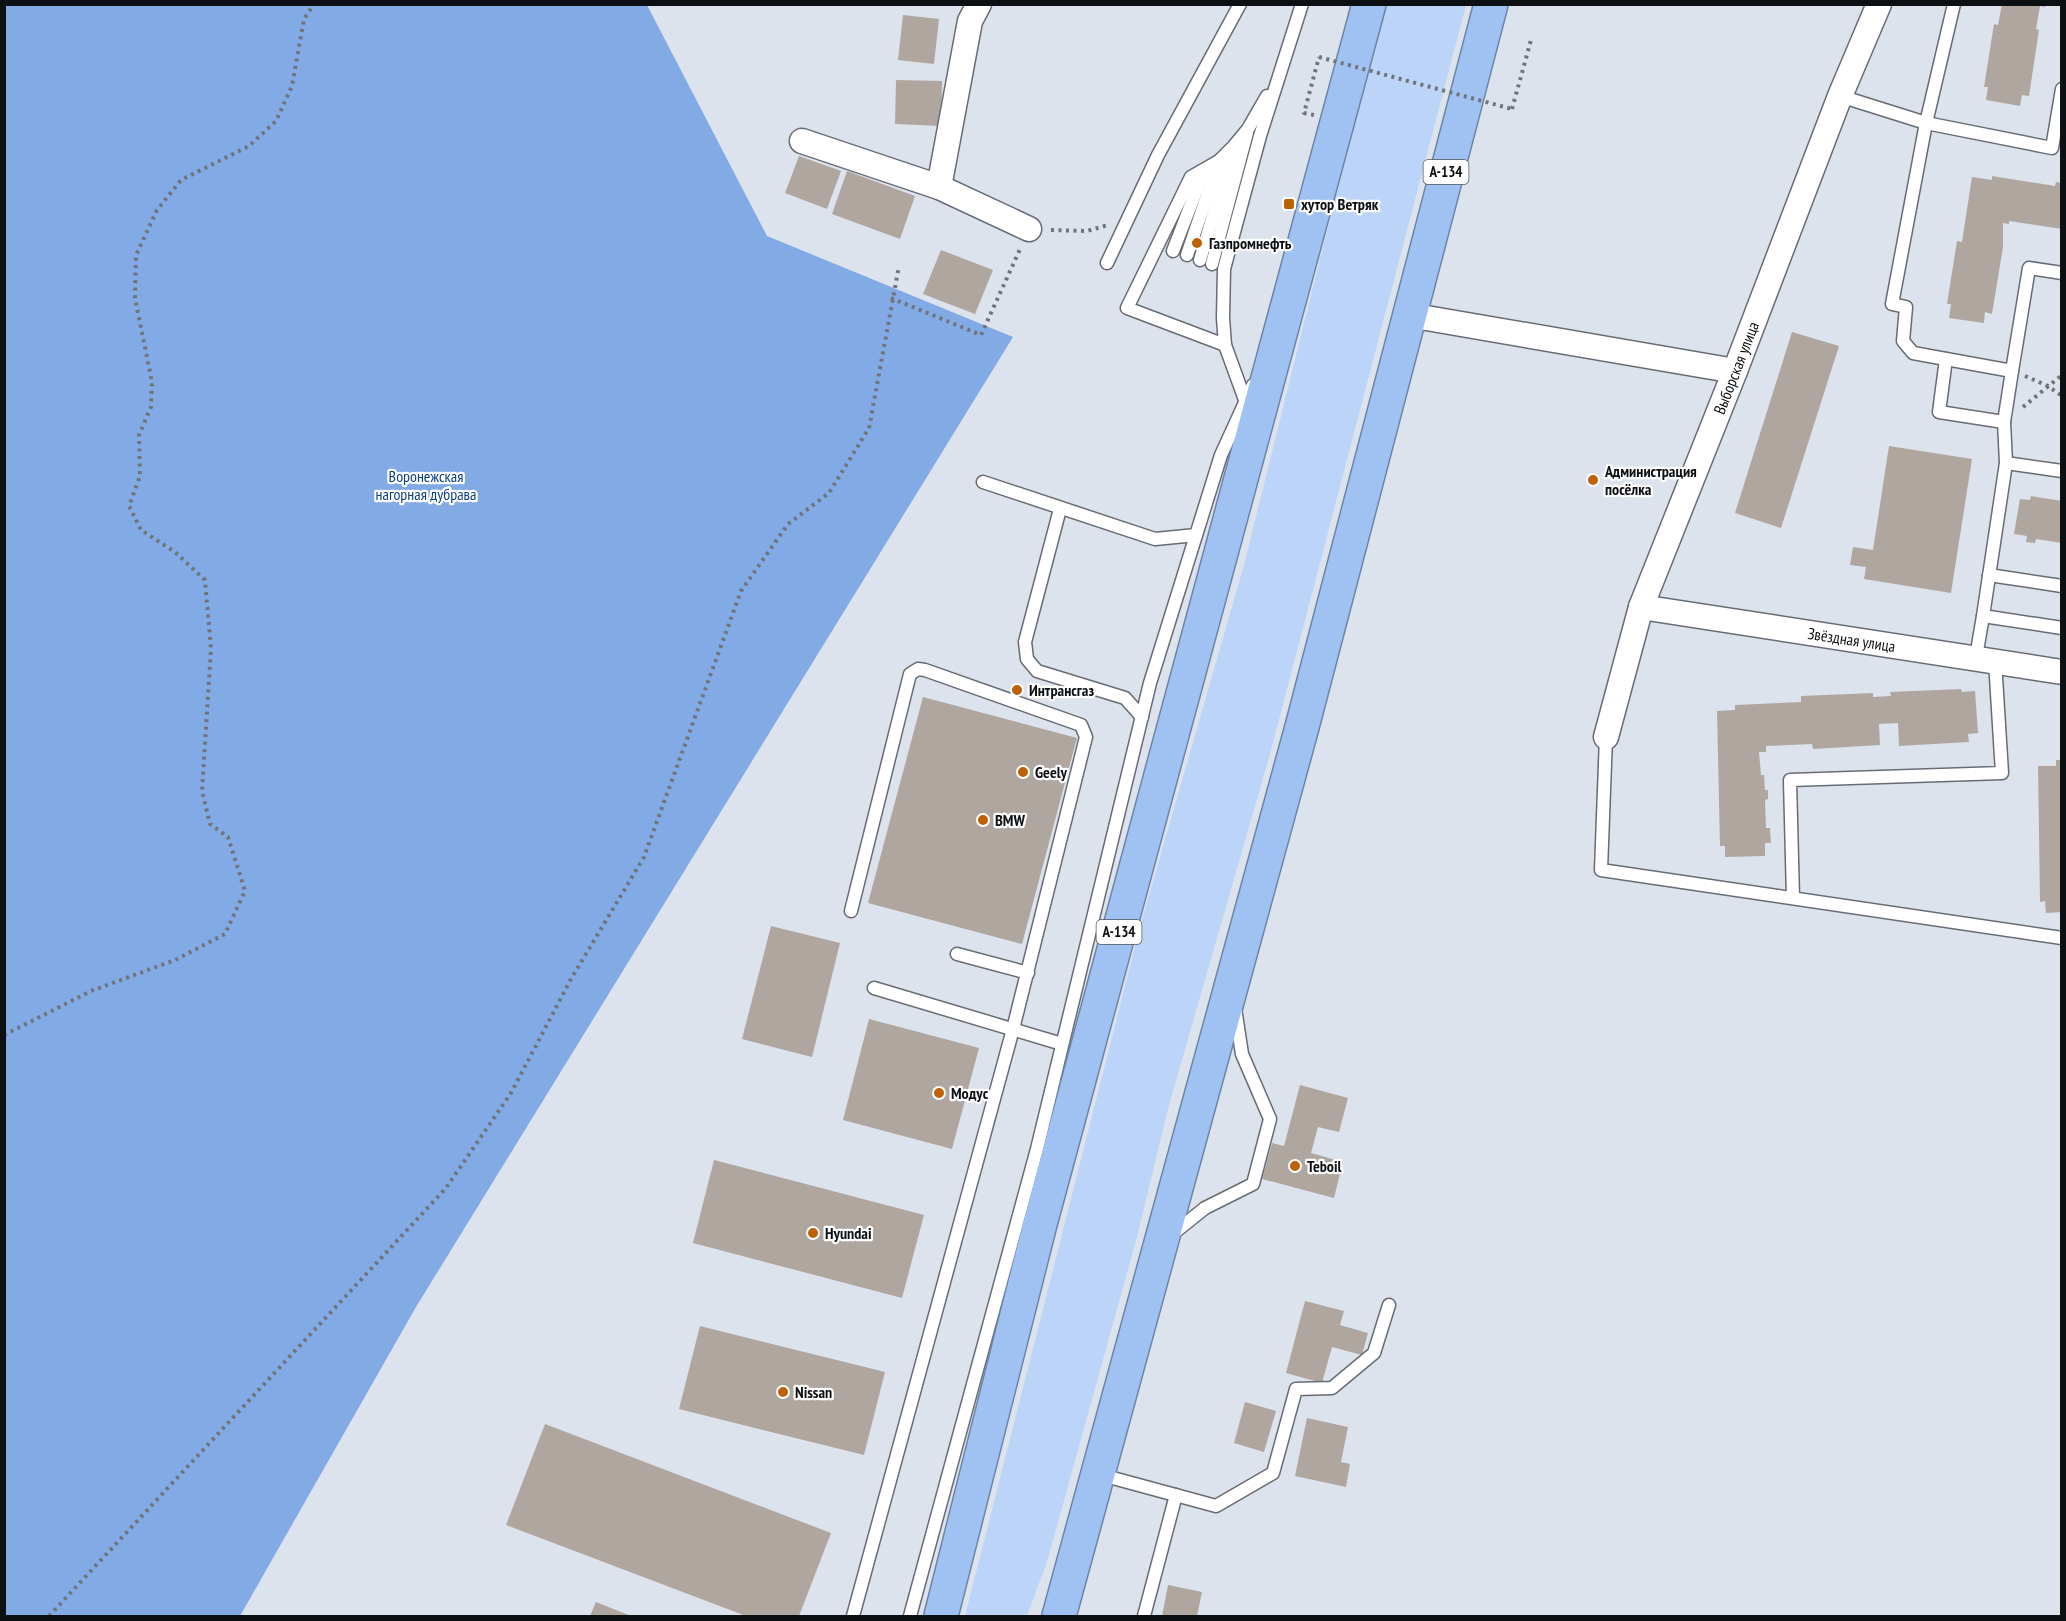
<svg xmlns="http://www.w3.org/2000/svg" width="2066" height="1621" viewBox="0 0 2066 1621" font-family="'PT Sans Narrow',sans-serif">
<rect width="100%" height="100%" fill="#dde3ec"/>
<!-- green -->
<polygon fill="#bcd4f7" points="1383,5 1466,5 1270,754 1169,1105 1137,1237 1047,1562 1027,1616 965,1616 1141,923 1244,565"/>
<!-- forest -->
<polygon fill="#82aae5" points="5,4 647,5 767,236 1013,337 416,1307 240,1616 5,1616"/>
<!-- building -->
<g fill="#b0a6a0">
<polygon points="2002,4 2046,4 2045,7 2040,6 2036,29 2039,30 2029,96 2022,95 2020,106 1986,100 1988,87 1984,87 1994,24 1998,25"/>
<polygon points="903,15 939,19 934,64 898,60"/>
<polygon points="896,80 942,81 941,126 895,124"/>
<polygon points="799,156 841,171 827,209 785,193"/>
<polygon points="847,171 915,196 900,239 832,214"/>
<polygon points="1992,176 2055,186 2056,182 2062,183 2062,229 2009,221 2009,224 2003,223 2003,247 1992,314 1985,312 1984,323 1949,318 1951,304 1947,304 1957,241 1962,242 1972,177 1992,180"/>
<polygon points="941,250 993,270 975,314 923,294"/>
<polygon points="1792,332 1839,346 1781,528 1735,513"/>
<polygon points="1889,446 1972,459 1951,593 1864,579 1866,567 1850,565 1853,547 1873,550"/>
<polygon points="2031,496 2062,501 2062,543 2036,539 2035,543 2026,542 2027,536 2014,534 2020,499 2030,500"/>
<polygon points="1961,689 1962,692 1975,691 1978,733 1968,734 1969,742 1899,746 1898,723 1879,724 1880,745 1813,749 1812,744 1766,746 1766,752 1759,752 1761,775 1764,775 1765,790 1768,790 1768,799 1765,800 1766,828 1770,828 1771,843 1765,843 1765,856 1725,857 1725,846 1720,846 1717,711 1735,710 1735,705 1801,702 1801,696 1873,693 1873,697 1891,696 1890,692"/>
<polygon points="923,697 1077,738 1022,944 868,903"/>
<polygon points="2056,760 2062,760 2062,912 2046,913 2045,901 2040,902 2038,766 2056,766"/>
<polygon points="771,926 840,943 812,1057 742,1039"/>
<polygon points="869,1019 979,1048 952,1149 843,1120"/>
<polygon points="1300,1085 1348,1098 1339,1132 1318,1127 1311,1153 1343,1162 1334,1198 1262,1179 1272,1143 1284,1146"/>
<polygon points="714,1160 924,1215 902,1298 693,1243"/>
<polygon points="1305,1301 1344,1311 1340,1325 1368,1333 1362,1355 1332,1347 1322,1383 1286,1373"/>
<polygon points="700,1326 885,1372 864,1455 679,1409"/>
<polygon points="1245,1402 1276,1411 1264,1452 1234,1443"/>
<polygon points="1307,1418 1348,1427 1341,1462 1350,1464 1346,1487 1295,1476"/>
<polygon points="545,1424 831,1533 799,1616 746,1616 506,1525"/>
<polygon points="1168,1585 1202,1592 1197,1616 1162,1616"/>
<polygon points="596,1602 631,1616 590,1616"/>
</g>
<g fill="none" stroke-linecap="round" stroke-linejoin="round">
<defs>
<g id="lane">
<polyline points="1954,4 1926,123 2052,148 2062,89"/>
<polyline points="1840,96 1926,123 1892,304 1906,307 1903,341 1913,353 2012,371 2029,268 2062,273"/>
<polyline points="1173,251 1204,171"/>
<polyline points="1187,255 1219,161"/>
<polyline points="1200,260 1232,151"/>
<polyline points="1107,263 1158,155 1240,4"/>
<polyline points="1212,264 1247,133"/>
<polyline points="1225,345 1127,308 1191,177 1219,161 1233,147 1248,129 1267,96"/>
<polyline points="1946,359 1939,412 2004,422 2012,371"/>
<polyline points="1245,400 1225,345 1223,318 1224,269 1260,136 1302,4"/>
<polyline points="2004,422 2006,463 1983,616 2062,628"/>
<polyline points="2006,463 2062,471"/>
<polyline points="983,482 1155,539 1196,535"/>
<polyline points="1060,509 1025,642 1027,659 1037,671 1125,698 1142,717"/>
<polyline points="1989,575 2062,586"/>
<polyline points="1976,657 1983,616"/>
<polyline points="1606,737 1601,870 2062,938"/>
<polyline points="1793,898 1790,780 2002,773 1995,661"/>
<polyline points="851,911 910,674 918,669 925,670 1081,725 1086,737 1013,1029 853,1616"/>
<polyline points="957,954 1028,973"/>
<polyline points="874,988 1062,1044"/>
<polyline points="1170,1236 1205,1208 1253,1184 1270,1119 1242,1054 1235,1008"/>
<polyline points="1098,1474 1216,1506 1273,1473 1296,1389 1332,1388 1374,1353 1389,1305"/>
<polyline points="910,1616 1037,1149 1150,683 1221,455 1253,385"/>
<polyline points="1144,1616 1176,1495"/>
</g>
<g id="street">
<polyline points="979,4 970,21 939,187 1029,229"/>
<polyline points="802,141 939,187"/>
<polyline points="1409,315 1735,371"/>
<path id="s1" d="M1641,607l421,65"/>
<path id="s2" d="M1606,737l35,-130 94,-236 105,-275 39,-92"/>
</g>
<g id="highway">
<polyline points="941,1616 1040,1224 1369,4"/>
<polyline points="1059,1616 1302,727 1491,4"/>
</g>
</defs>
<!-- lane casing -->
<use href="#lane" stroke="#676c74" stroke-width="15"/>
<!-- street casing -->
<use href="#street" stroke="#676c74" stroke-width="27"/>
<!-- highway casing -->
<use href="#highway" stroke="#6d84a5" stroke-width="36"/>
<!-- path -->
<g stroke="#70747a" stroke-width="4" stroke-dasharray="3 4.5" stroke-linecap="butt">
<polyline points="1512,109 1531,40"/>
<polyline points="1314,115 1304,113 1319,57"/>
<polyline points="1051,230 1087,231 1108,225"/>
<polyline points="891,298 981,335 1021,247"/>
<polyline points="2025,376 2048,386 2062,396"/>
<polyline points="2023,407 2062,375"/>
<polyline points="4,1035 91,991 175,960 225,934 245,891 228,837 210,824 202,791 211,649 205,580 175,552 141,530 129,506 140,476 139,435 151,407 152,382 135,298 136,255 157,210 181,180 249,146 276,121 292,86 304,19 314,4"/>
<polyline points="49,1616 446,1188 511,1093 571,979 644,857 741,591 788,524 829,493 869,428 899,266"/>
</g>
<!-- lane -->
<use href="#lane" stroke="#fff" stroke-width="12"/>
<!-- street -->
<use href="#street" stroke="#fff" stroke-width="24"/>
<!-- highway -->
<use href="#highway" stroke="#a0c2f3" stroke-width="33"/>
<!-- path-bridge -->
<polyline stroke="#70747a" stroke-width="4" stroke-dasharray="3 4.5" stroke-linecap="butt" points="1319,57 1512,109"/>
</g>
<!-- markers -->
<g fill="#bc6105" stroke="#fff" stroke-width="2">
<rect x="1283" y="198" width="12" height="12" rx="3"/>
<circle cx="1197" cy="243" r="6"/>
<circle cx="1593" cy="480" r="6"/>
<circle cx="1017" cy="690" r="6"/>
<circle cx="1023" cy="772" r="6"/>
<circle cx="983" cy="820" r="6"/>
<circle cx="939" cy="1093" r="6"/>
<circle cx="1295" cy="1166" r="6"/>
<circle cx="813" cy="1233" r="6"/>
<circle cx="783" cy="1392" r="6"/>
</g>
<g text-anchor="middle" stroke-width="4.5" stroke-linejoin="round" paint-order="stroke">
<!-- shield labels -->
<g fill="#fff" stroke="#56585a" stroke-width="1.5">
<rect x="1423.5" y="160" width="45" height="24" rx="4.5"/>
<rect x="1096.5" y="920" width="45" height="24" rx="4.5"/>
</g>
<g font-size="15" font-weight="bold" fill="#0d1013">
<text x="1446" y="177">А-134</text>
<text x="1119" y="937">А-134</text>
</g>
<!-- poi labels -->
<g font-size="16" font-weight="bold" fill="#0d1013" stroke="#fff" text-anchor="start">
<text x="1301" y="210">хутор Ветряк</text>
<text x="1209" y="249">Газпромнефть</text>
<text x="1605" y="477">Администрация<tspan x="1605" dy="18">посёлка</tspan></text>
<text x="1029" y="696">Интрансгаз</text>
<text x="1035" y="778">Geely</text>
<text x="995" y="826">BMW</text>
<text x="951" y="1099">Модус</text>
<text x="1307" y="1172">Teboil</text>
<text x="825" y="1239">Hyundai</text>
<text x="795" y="1398">Nissan</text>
</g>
<!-- street labels -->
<g font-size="16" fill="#0d1013" stroke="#fff">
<text dy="6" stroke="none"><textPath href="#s2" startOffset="392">Выборская улица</textPath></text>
<text dy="6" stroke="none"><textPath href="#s1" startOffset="213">Звёздная улица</textPath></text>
</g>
<!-- park labels -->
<g font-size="16" fill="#0c4084" stroke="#fff">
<text x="426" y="482">Воронежская<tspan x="426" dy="18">нагорная дубрава</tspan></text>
</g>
</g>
<!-- border -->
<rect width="2066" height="1621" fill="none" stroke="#0d1013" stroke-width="12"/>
</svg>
